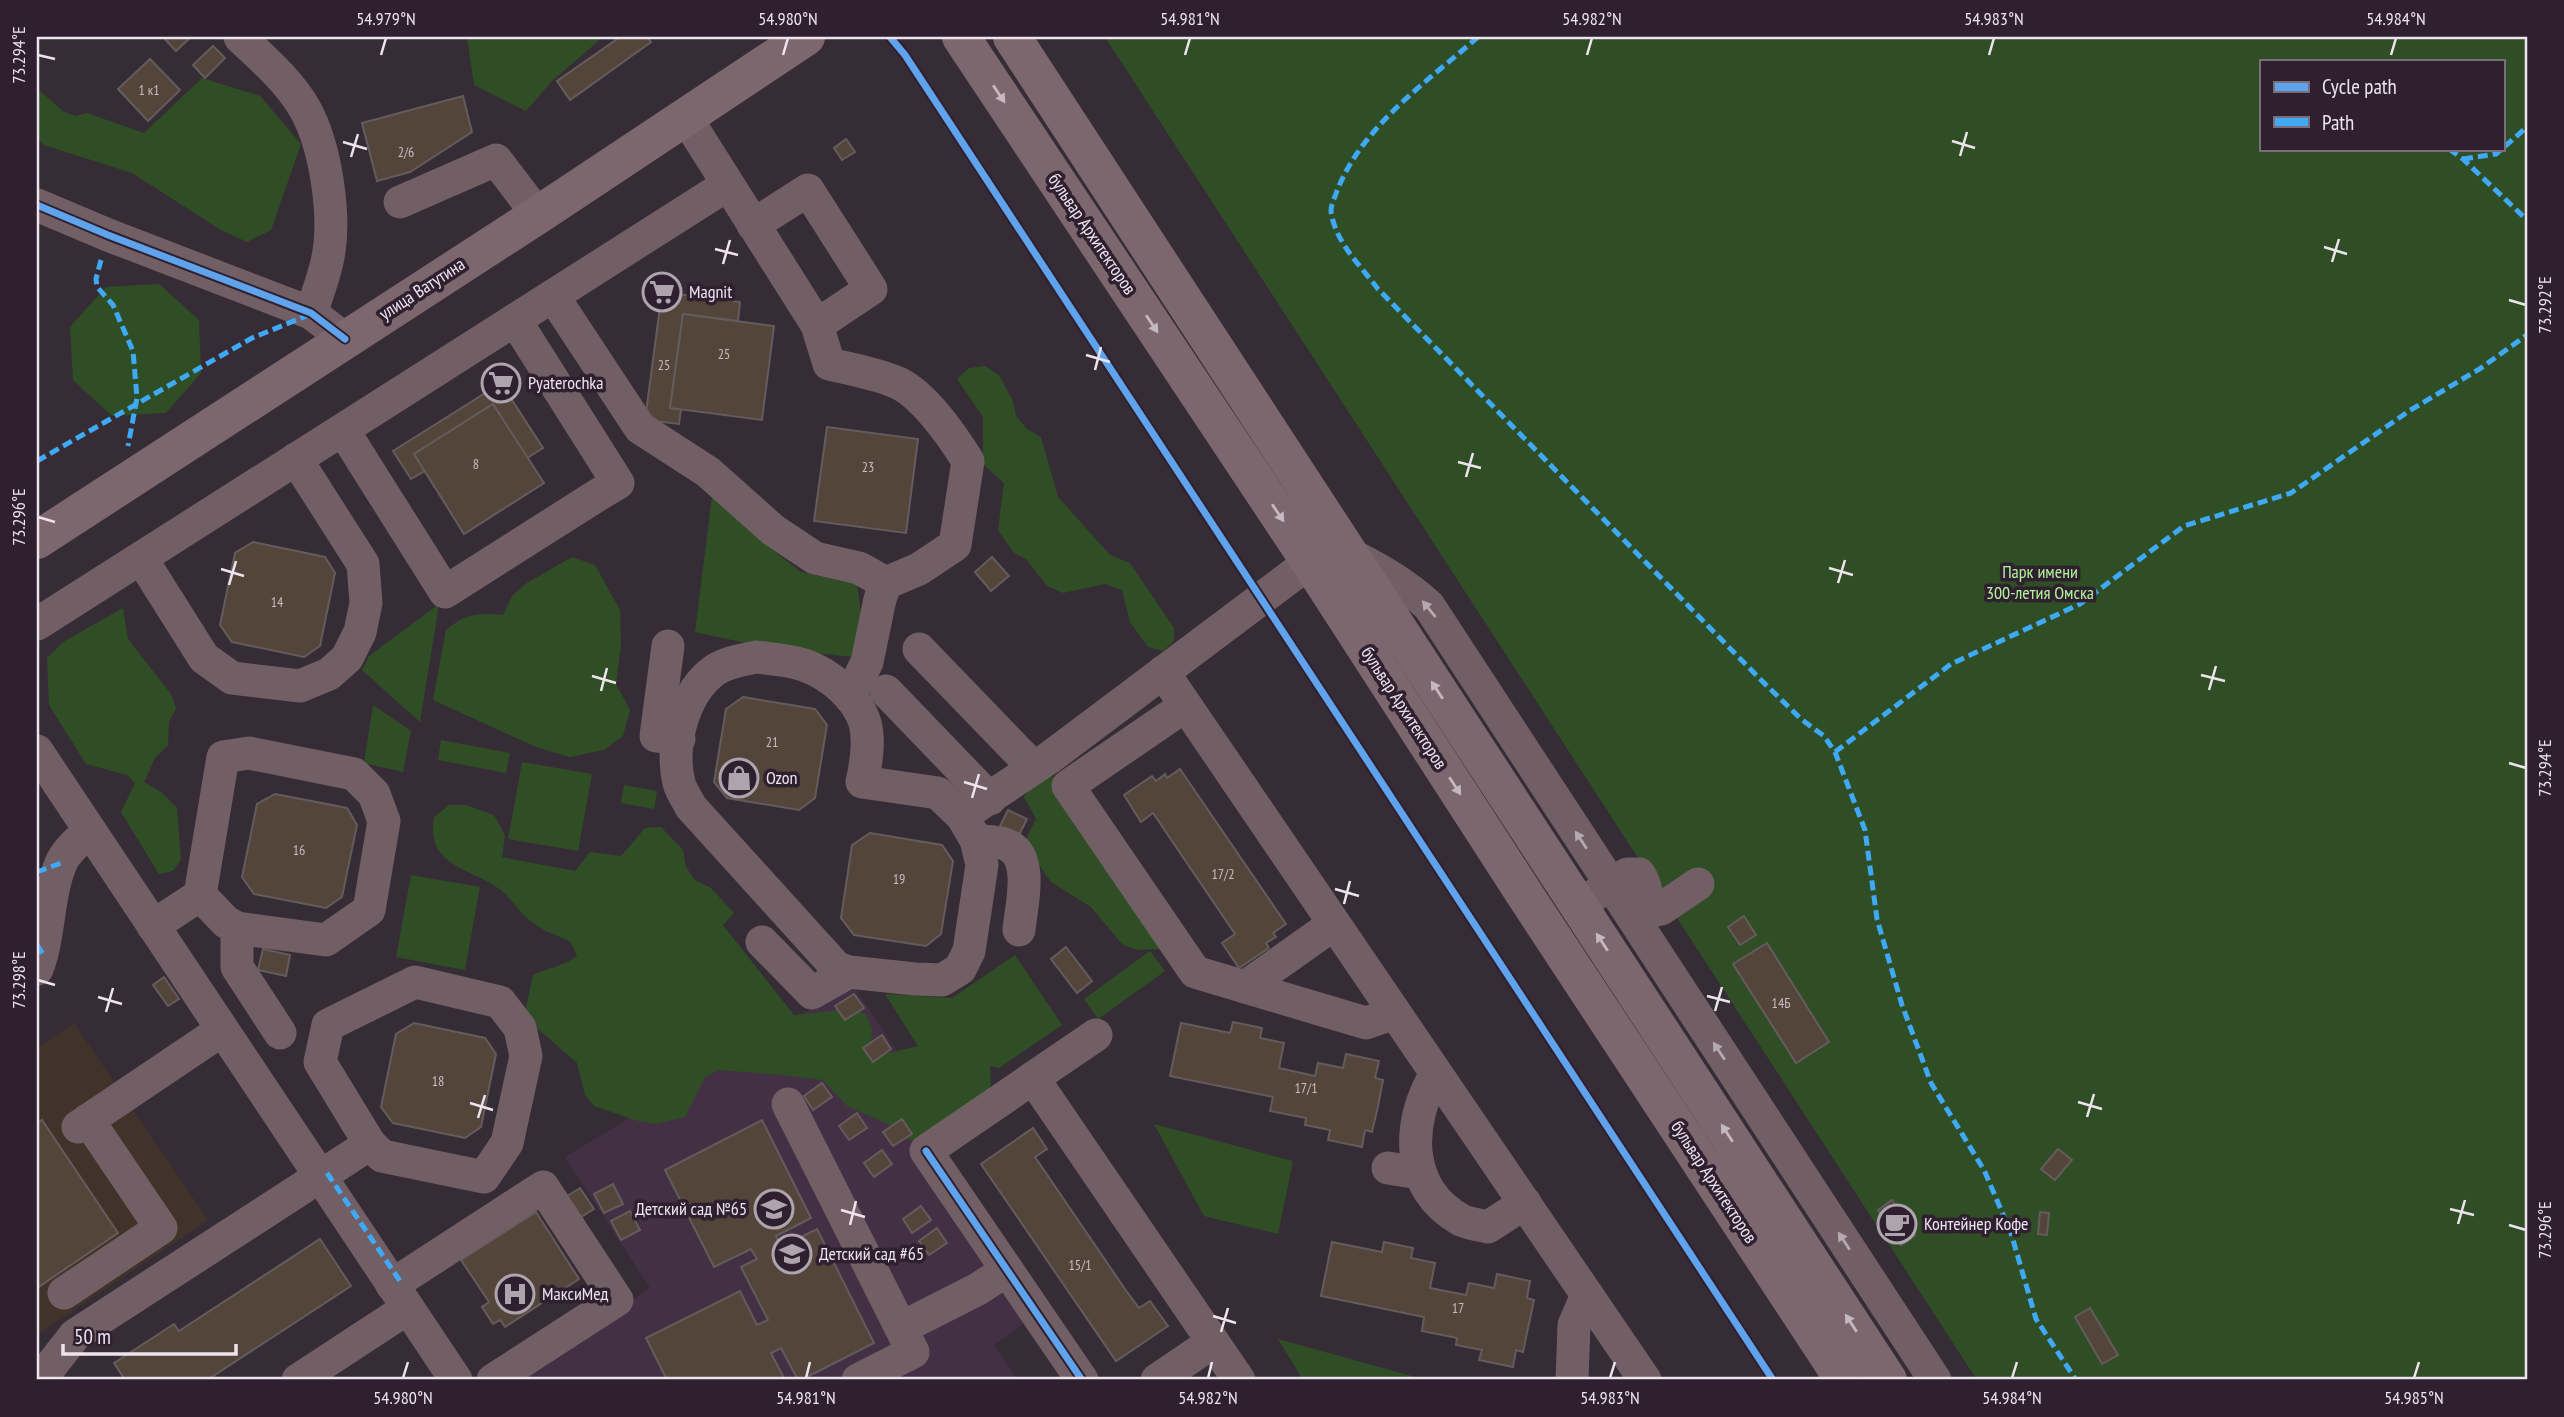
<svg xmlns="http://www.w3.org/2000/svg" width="2564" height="1417" viewBox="0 0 2564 1417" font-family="'PT Sans Narrow',sans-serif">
<rect width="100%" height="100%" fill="#362c36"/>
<!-- built -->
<polygon fill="#443044" points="852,984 948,1127 911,1151 1024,1323 994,1345 1018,1380 522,1380 650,1288 565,1157"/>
<!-- industrial -->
<polygon fill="#413329" points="74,1023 208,1220 37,1335 37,1048"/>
<!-- green -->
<g fill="#304e25" fill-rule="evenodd">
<polygon points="467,37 603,37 552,81 526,111 474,85"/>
<path d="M1105,37h1422v1343h-550zM2261,61h242v88h-242z"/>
<polygon points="202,78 260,96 301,144 271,230 247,242 221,230 132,173 44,145 37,138 37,88 64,112 75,116 87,113 144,133"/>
<polygon points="159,284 199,320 201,373 166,413 112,416 73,380 70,327 106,287"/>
<polygon points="985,366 999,375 1013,401 1016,416 1027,429 1041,437 1058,497 1110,555 1130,563 1174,628 1174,641 1163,651 1148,647 1130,622 1122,590 1105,584 1063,593 1047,586 1026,559 1013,552 998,530 1004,483 983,464 983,417 957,379 969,368"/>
<polygon points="712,496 765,544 801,572 857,584 862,620 853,657 769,648 695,632"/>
<path d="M572,557l23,8 25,45 1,35 -5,39 14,26 -7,26 -19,14 -34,7 -34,-10 -103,-47 13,-70c21,-17 31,-17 57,-15l9,-19 15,-13z"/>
<polygon points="439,604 420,722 362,670 369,656"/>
<polygon points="123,608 128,639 171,694 176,708 169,722 168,745 155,758 144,782 161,792 177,808 181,859 173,871 159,874 121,812 135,783 127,775 86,764 49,705 47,658 63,642"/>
<polygon points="373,705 411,731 403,772 364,763"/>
<polygon points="441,740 510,753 506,773 438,760"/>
<polygon points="522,762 592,774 578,851 508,839"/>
<polygon points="1051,776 1058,779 1168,949 1136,950 1122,944 1091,907 1051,882 1024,843 1036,819 1024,797 1034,784"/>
<polygon points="624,785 657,791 654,809 621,803"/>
<path d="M449,805h17l28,10 11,20 -3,22 73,14 15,-19 31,4 24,-28 16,-1 22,23 3,17 9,13 16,8 23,25 -11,12 71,90 57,-6 15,5 6,15 -1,16 14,9 33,-8 -33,-52 67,4 63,-43 47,70 -63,43 -9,-2 1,20 -22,23 -50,37 -31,-22 -41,-18 -24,-26 -41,-5 -63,-5 -14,7 -20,40 -30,7 -17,-3 -44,-15 -9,-11 -8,-32 -46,-40 -5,-15 7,-33c15,-7 30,-9 44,-19l-6,-14c-12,-6 -28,-11 -39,-20 -12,-8 -20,-23 -31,-32 -30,-23 -76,-23 -67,-73z"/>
<polygon points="411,875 480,887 465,970 396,957"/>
<polygon points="1150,951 1165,971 1098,1019 1084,999"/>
<polygon points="1154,1124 1293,1161 1278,1234 1204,1216"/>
<polygon points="1278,1339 1426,1380 1303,1380"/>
</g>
<!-- building -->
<g fill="#53453a" stroke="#645c5c" stroke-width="2">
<polygon points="163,37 191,37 176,51"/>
<polygon points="620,37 647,37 651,42 570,100 557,81"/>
<polygon points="213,46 225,58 205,78 193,65"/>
<polygon points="150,59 180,90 148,121 118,89"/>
<polygon points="463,96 472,132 410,172 377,181 362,123"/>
<polygon points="846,139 855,152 842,160 834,148"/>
<polygon points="662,292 740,302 738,321 683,314 670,408 681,409 679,424 645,420"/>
<polygon points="683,314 774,326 762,420 670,408"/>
<polygon points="501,383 543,448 527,458 493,404 414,454 425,471 411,479 393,451"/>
<polygon points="493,404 544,483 464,534 414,454"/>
<polygon points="827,427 918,439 906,533 814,521"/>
<polygon points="253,542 325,557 335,573 320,646 304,657 232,642 220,625 235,553"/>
<polygon points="992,557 1009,576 991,591 975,572"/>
<polygon points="743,697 815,709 827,725 815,798 799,810 727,798 714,782 726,709"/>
<polygon points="1180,769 1286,924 1273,933 1276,937 1266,943 1269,948 1239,968 1222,943 1235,934 1153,813 1141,822 1124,795 1152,776 1156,781 1165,774 1167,778"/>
<polygon points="275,794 347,808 357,825 342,897 326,908 254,894 242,877 257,804"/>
<polygon points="1008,810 1027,819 1015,843 996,834"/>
<polygon points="870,833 942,845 953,861 941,934 926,946 854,935 841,918 852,845"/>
<polygon points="1744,916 1756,935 1740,945 1728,927"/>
<polygon points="1767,943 1829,1042 1796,1063 1733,964"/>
<polygon points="1066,947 1092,981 1077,993 1051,959"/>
<polygon points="263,949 290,955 286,976 258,970"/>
<polygon points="164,977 179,999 168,1006 153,985"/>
<polygon points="854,994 864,1008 845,1020 835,1006"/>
<polygon points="1233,1022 1262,1028 1260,1038 1284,1043 1279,1068 1315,1076 1318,1063 1343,1068 1346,1054 1379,1061 1375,1078 1383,1080 1378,1106 1372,1132 1365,1130 1362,1147 1328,1140 1330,1130 1305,1125 1306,1118 1270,1111 1273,1097 1170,1076 1181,1023 1230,1033"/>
<polygon points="414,1023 485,1038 496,1054 481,1127 465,1138 393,1123 381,1107 396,1034"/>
<polygon points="882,1035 891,1049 873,1062 863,1048"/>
<polygon points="822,1083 832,1097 813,1110 804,1096"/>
<polygon points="857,1113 867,1128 849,1140 839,1126"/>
<polygon points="902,1119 912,1134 893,1146 883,1132"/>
<polygon points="42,1120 118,1233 37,1288 37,1124"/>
<polygon points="762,1120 811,1218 776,1236 781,1247 817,1229 874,1343 801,1380 798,1380 781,1348 771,1353 785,1380 667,1380 646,1338 740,1291 757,1325 768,1320 741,1267 757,1259 751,1249 714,1267 665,1170"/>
<polygon points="1033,1128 1047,1149 1035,1157 1127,1292 1139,1308 1150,1301 1168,1326 1116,1361 981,1164"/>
<polygon points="2058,1149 2072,1160 2055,1180 2041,1169"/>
<polygon points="882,1150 892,1164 874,1177 864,1163"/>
<polygon points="613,1184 623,1204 604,1213 594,1194"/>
<polygon points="580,1188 594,1209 578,1219 564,1198"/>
<polygon points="1892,1200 1915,1235 1901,1245 1878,1210"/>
<polygon points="921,1206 931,1220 912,1233 903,1219"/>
<polygon points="630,1211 640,1230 621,1240 611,1221"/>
<polygon points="536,1212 579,1279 505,1327 500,1320 493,1324 482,1307 489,1302 461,1260"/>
<polygon points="2040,1212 2049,1213 2047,1235 2038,1234"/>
<polygon points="937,1228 947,1243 929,1255 919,1241"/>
<polygon points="320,1239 351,1286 207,1380 125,1380 114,1363 174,1324 179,1331"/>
<polygon points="1332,1242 1382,1252 1384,1242 1413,1248 1411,1258 1435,1263 1430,1288 1466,1295 1469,1283 1494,1288 1497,1274 1530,1281 1527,1298 1534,1300 1523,1352 1516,1350 1513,1367 1479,1360 1482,1350 1456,1345 1457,1338 1422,1331 1424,1317 1321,1296"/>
<polygon points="2090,1308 2118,1355 2102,1364 2075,1317"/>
</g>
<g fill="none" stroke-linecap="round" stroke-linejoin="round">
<!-- minor -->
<g stroke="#715f65" stroke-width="33">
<path d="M240,37c23,22 49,44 65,72 21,38 32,110 22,153 -4,17 -10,34 -16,51"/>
<path d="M685,116l132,209 12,39c21,5 44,9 64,17 28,9 60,56 75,80l-13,84 -36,24 -33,14 -6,16 -13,63 -17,35"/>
<polyline points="400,202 496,160 538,215"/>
<polyline points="37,205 108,235 311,313 345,339"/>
<polyline points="753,225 808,190 871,289 817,325"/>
<polyline points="553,296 640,428 708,472 773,530 815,558 859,568 886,583"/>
<polyline points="343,430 445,592 601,493 618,483 515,320"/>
<path d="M1349,554c30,15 55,29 80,52l506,774"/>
<polyline points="141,558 204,658 232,678 300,686 329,674 347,658 360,632 366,603 363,564 296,459"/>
<polyline points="37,624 727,185"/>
<polyline points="668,646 656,736 679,739"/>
<polyline points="919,649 1034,768"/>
<path d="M756,657c16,2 33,3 48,8 26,9 53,32 61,58 5,19 1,41 -3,59l76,11 24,23 14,24 6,25 -13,86 -9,18 -18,11 -27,-1 -66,-7 -12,-4 -146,-161c-4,-8 -10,-16 -12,-24 -9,-38 4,-90 36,-113 12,-8 28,-10 41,-13z"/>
<polyline points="1163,672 1645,1380"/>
<polyline points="886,691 990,799"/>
<polyline points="1185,706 1068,786 1195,972 1366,1023 1395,1013"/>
<polyline points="37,751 456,1380"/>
<polygon points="249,753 354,774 374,794 384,821 369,910 326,940 237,928 226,922 200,895 223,757"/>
<polyline points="962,816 1049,758 1310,562"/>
<path d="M976,840c10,2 25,1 33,6 25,13 12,61 10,84"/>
<path d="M1593,896l34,-22h12c9,10 5,27 17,36l5,-1 37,-25"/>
<polyline points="153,926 200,895"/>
<polyline points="237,928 237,967 280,1033"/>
<polyline points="762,942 812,993 849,972"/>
<path d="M37,969c13,-33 10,-72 24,-106 6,-13 18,-23 29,-32"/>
<polygon points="415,982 500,1002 520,1028 526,1056 507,1143 484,1177 382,1156 370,1144 320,1062 328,1025"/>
<polyline points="1245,987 1334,924"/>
<path d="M1436,1074c-30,48 -31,115 25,146 8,4 19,5 27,7l37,-24"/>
<polyline points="1033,1078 1239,1380"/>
<polyline points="788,1104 913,1352 858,1380"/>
<polyline points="78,1127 222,1030"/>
<polyline points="1388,1168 1419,1173"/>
<polyline points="392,1285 543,1187 617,1300 493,1380"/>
<polyline points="64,1293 161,1228 88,1120"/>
<polyline points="901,1328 978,1289 1007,1270"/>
<polyline points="44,1380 50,1367 75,1335 370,1144"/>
<polyline points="298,1380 408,1308"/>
<polyline points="1082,1380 926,1151 1096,1035"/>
<polyline points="1157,1380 1213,1342"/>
<polyline points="1572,1380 1574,1325 1587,1295"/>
</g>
<!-- major -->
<g stroke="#7d676e" stroke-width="38">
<polyline points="961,37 1310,562 1527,898 1844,1380"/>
<polyline points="1012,37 1888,1380"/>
<polyline points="37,540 538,215 806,37"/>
</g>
<!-- quiet -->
<g stroke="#3fa9f5" stroke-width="5" stroke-dasharray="10 5" stroke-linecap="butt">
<path d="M1478,37c-50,44 -116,89 -141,154 -2,6 -6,13 -6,20 4,31 29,54 47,78l383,391 40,39 23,17 11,16 30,78 12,89 25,86 29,78 53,87 27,63 25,86 40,61"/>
<polyline points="2449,149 2463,159 2527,220"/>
<polyline points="2463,159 2496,154 2527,127"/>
<polyline points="101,260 96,279 97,287 113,305 133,351 137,398 128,446"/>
<polyline points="37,461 252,338 311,314"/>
<polyline points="1835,752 1951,664 2080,604 2184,526 2291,493 2409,411 2481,368 2527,335"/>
<polyline points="37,872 61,863"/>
<polyline points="37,945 43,954"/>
<polyline points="327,1173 400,1281"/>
</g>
<defs>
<g id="cycleway">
<polyline points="890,37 905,55 1773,1380"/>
<polyline points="37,205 108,235 311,313 345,339"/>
<polyline points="926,1151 1082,1380"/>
</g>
</defs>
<!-- cycleway casing -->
<use href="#cycleway" stroke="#2f202f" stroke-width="11"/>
<!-- cycleway -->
<use href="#cycleway" stroke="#60a3ed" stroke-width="7"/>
</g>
<!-- one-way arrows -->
<defs><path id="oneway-solid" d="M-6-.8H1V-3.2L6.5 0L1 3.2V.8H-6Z" transform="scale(1.75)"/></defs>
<g fill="#c6b8c1">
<use href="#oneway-solid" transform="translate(999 94) rotate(56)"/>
<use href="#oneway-solid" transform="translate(1152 324) rotate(56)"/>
<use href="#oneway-solid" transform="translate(1278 513) rotate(56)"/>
<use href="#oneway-solid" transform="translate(1437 690) rotate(-123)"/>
<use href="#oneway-solid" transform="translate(1455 786) rotate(57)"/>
<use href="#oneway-solid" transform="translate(1602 942) rotate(-123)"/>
<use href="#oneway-solid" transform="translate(1727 1133) rotate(-123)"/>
<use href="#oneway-solid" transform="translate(1851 1323) rotate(-123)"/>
</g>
<g fill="#b6a8b0">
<use href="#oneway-solid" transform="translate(1429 609) rotate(-129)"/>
<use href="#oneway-solid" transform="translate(1581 840) rotate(-123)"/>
<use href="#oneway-solid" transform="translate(1719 1051) rotate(-123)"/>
<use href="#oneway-solid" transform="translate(1844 1241) rotate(-123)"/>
</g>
<!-- ticks -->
<path fill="none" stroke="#eee4ee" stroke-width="2.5" d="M38,55l17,4M381,55l5,-17M783,55l5,-17M1185,55l5,-17M1587,55l5,-17M1989,55l5,-17M2391,55l5,-17M1952,141l23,7M343,142l24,7M1960,156l7,-24M351,157l7,-23M2324,247l23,7M715,249l23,6M2332,262l7,-23M723,264l7,-24M2509,300l17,5M1086,355l24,7M1095,370l6,-23M1458,462l23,6M1466,477l7,-24M38,517l17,5M1829,568l24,7M221,569l23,7M1838,583l7,-23M229,585l7,-24M2201,675l24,6M592,676l24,7M2209,690l7,-24M601,691l6,-23M2509,763l17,5M964,782l23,7M972,798l7,-24M1335,889l24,7M1344,904l6,-23M38,980l17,5M1707,996l23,6M98,997l24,7M1715,1011l7,-24M106,1012l7,-24M2078,1102l24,7M470,1103l23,7M2087,1117l7,-23M478,1118l7,-23M2450,1209l24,6M841,1210l24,7M2458,1224l7,-24M850,1225l6,-24M2509,1225l17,5M1213,1316l23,7M1221,1332l7,-24M403,1378l5,-16M806,1378l4,-16M1208,1378l4,-16M1610,1378l5,-16M2012,1378l5,-16M2414,1378l5,-16"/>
<!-- icons -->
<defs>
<symbol id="supermarket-ring" viewBox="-11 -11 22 22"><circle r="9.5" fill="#2f202f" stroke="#aea4ae" stroke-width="1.5"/><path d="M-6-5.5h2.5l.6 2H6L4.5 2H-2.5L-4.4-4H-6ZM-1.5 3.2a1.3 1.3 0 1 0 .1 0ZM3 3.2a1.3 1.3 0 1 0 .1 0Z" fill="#aea4ae"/></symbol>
<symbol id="shop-ring" viewBox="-11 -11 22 22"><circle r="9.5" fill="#2f202f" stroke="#aea4ae" stroke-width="1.5"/><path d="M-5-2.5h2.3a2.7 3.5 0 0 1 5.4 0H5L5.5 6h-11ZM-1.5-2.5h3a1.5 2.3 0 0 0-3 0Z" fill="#aea4ae"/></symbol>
<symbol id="school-ring" viewBox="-11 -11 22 22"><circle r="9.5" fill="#2f202f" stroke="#aea4ae" stroke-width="1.5"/><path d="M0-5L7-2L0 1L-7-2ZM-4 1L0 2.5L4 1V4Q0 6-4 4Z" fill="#aea4ae"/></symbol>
<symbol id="cafe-ring" viewBox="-11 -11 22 22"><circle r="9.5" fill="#2f202f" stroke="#aea4ae" stroke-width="1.5"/><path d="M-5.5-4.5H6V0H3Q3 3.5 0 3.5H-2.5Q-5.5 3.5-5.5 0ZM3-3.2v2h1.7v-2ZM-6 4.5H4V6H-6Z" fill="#aea4ae"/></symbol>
<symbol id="hospital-ring" viewBox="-11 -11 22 22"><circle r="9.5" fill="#2f202f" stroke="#aea4ae" stroke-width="1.5"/><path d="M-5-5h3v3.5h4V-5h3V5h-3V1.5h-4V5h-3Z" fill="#aea4ae"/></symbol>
</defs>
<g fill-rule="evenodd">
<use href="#supermarket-ring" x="640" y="270" width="44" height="44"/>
<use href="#supermarket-ring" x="479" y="361" width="44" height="44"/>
<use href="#shop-ring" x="717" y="756" width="44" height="44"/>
<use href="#school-ring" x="752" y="1187" width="44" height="44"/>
<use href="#cafe-ring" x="1875" y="1202" width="44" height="44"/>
<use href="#school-ring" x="770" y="1232" width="44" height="44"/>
<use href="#hospital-ring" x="493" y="1272" width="44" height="44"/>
</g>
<g text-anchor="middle" stroke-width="7" stroke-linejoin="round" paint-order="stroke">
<!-- number labels -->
<g font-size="14" fill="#c7bcc1">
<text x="149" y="95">1 к1</text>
<text x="406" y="157">2/6</text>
<text x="724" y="359">25</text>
<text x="664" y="370">25</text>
<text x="476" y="469">8</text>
<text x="868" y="472">23</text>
<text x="277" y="607">14</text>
<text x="772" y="747">21</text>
<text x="299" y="855">16</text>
<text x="1223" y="879">17/2</text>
<text x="899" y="884">19</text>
<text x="1781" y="1008">14Б</text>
<text x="438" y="1086">18</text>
<text x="1306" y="1093">17/1</text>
<text x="1080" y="1270">15/1</text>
<text x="1458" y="1313">17</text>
</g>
<!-- street labels -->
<g font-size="18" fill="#eee4ee" stroke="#2f202f">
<text transform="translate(1092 234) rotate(56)" y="6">бульвар Архитекторов</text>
<text transform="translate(422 289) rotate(-33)" y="6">улица Ватутина</text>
<text transform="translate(1404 708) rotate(57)" y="6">бульвар Архитекторов</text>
<text transform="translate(1714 1182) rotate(57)" y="6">бульвар Архитекторов</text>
</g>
<!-- poi labels -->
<g font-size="18" fill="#eee4ee" stroke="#2f202f" text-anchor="start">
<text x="689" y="298">Magnit</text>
<text x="528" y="389">Pyaterochka</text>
<text x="766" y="784">Ozon</text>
<text x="747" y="1215" text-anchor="end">Детский сад №65</text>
<text x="1924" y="1230">Контейнер Кофе</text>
<text x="819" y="1260">Детский сад #65</text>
<text x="542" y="1300">МаксиМед</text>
</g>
<!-- park labels -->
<g font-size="18" fill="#b0f49a" stroke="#2f202f">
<text x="2040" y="578">Парк имени<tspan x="2040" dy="21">300-летия Омска</tspan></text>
</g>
</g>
<!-- border -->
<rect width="2564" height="1417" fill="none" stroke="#2f202f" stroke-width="77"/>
<!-- legend -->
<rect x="2260" y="60" width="245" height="91" fill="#2f202f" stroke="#7b6e7b" stroke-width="2"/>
<rect x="2274" y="82" width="35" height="10" fill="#60a3ed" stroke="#7b6e7b" stroke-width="2"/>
<text x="2322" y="94" font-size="21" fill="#eee4ee">Cycle path</text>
<rect x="2274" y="117" width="35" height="10" fill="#3fa9f5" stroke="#7b6e7b" stroke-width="2"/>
<text x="2322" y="130" font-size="21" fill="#eee4ee">Path</text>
<!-- scale -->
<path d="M63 1344v10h173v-10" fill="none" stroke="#eee4ee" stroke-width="3.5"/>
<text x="74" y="1344" font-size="21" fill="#eee4ee" stroke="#2f202f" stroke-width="5" paint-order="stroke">50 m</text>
<rect x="38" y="38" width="2488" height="1340" fill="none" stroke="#eee4ee" stroke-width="2.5"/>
<g font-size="18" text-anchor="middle" fill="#eee4ee">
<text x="386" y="25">54.979°N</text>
<text x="788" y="25">54.980°N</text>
<text x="1190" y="25">54.981°N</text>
<text x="1592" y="25">54.982°N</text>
<text x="1994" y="25">54.983°N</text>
<text x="2396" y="25">54.984°N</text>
<text transform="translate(19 55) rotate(-90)" y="6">73.294°E</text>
<text transform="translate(2545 305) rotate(-90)" y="6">73.292°E</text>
<text transform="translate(19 517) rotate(-90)" y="6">73.296°E</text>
<text transform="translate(2545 768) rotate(-90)" y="6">73.294°E</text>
<text transform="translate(19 980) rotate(-90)" y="6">73.298°E</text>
<text transform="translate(2545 1230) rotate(-90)" y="6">73.296°E</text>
<text x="403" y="1404">54.980°N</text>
<text x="806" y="1404">54.981°N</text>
<text x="1208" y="1404">54.982°N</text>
<text x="1610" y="1404">54.983°N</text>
<text x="2012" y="1404">54.984°N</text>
<text x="2414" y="1404">54.985°N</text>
</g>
</svg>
